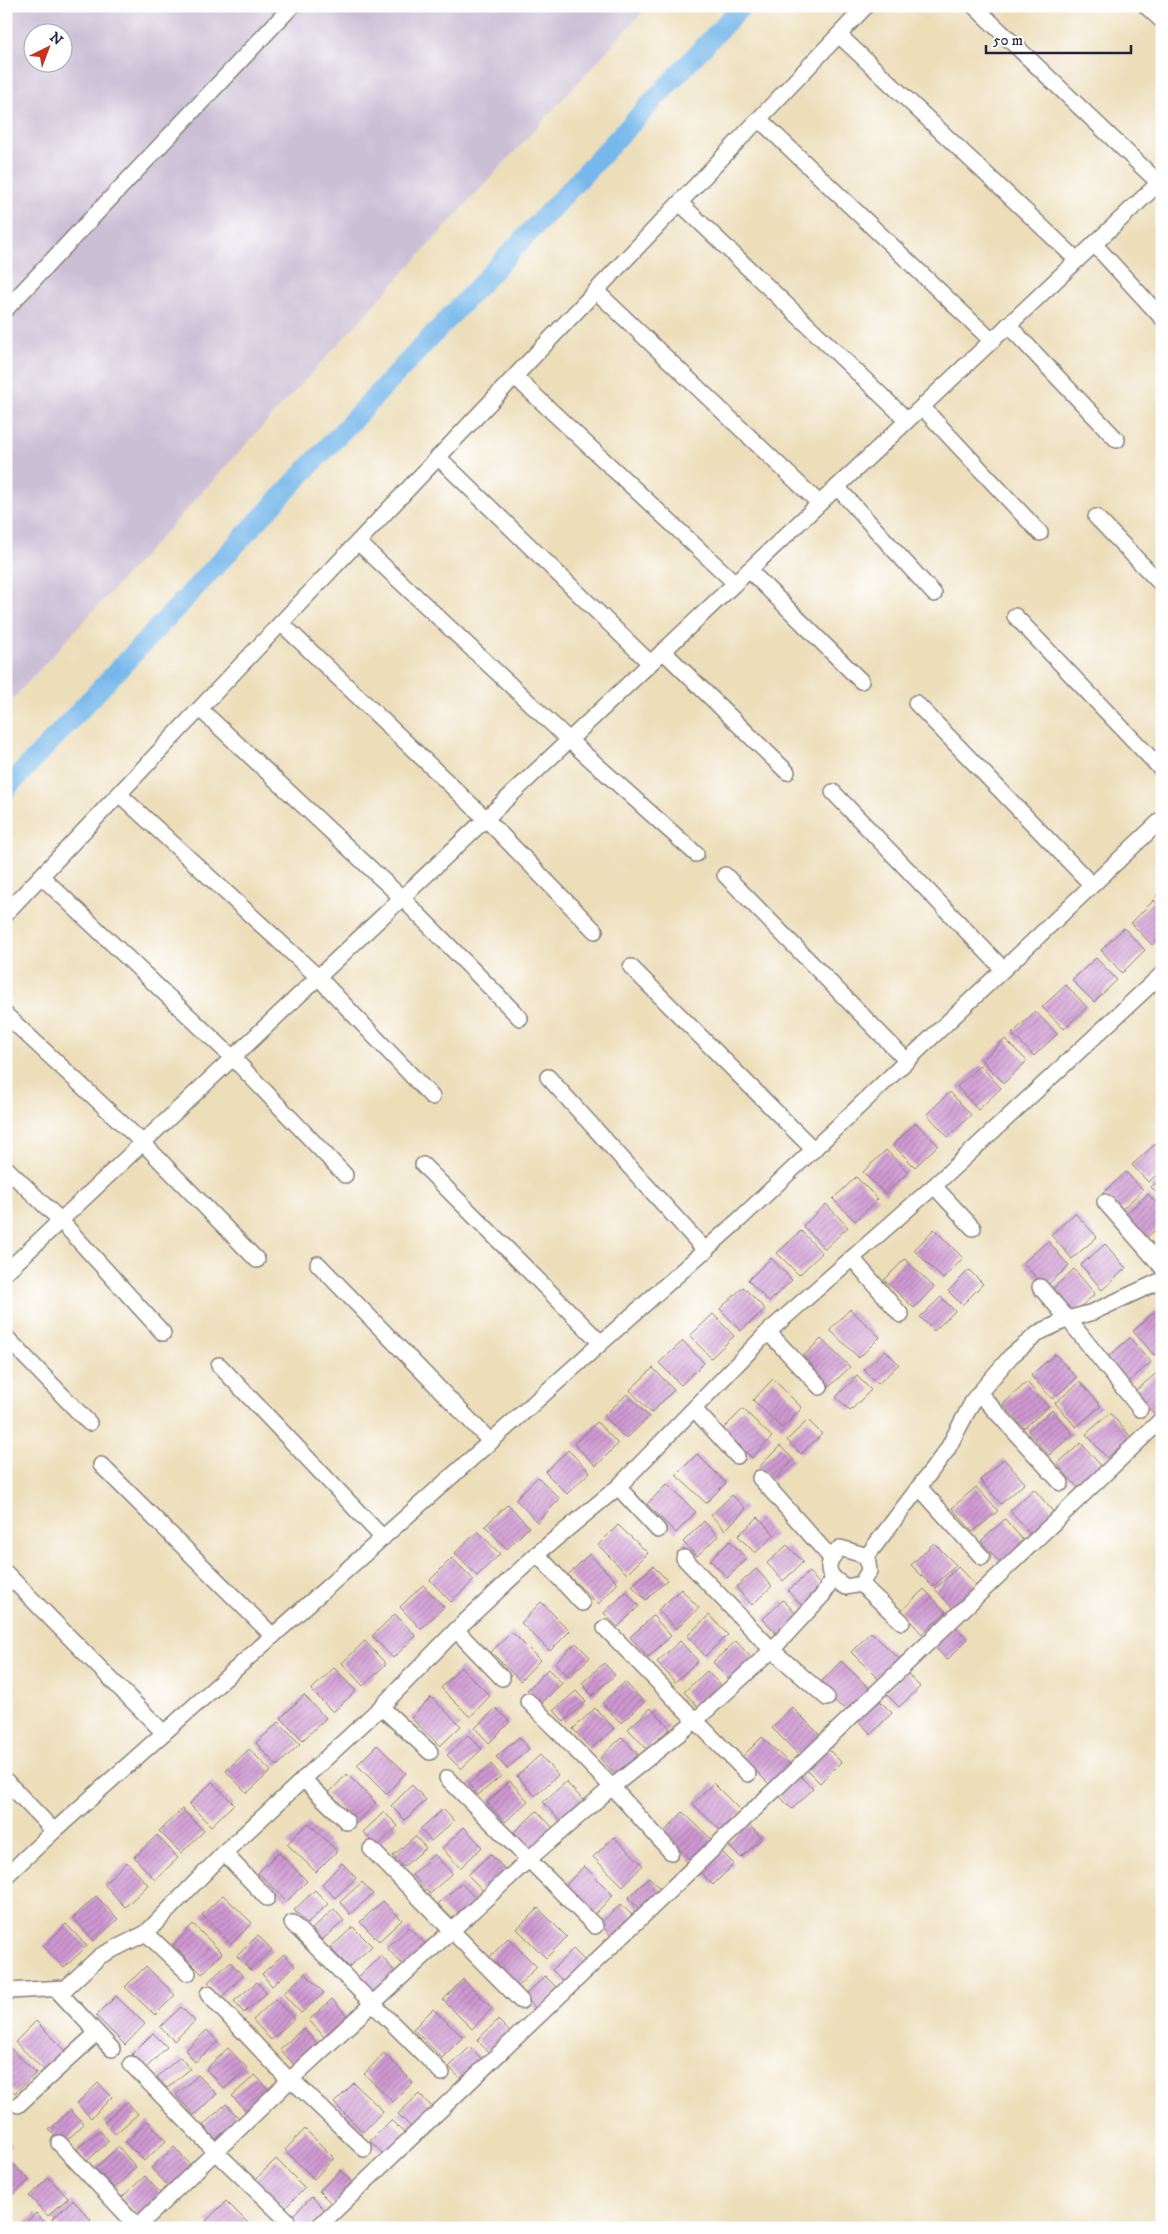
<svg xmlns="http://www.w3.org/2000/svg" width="1168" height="2234" viewBox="0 0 1168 2234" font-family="'IM FELL DW Pica',serif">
<defs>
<pattern id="building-hatch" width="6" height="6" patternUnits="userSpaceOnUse" patternTransform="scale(1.25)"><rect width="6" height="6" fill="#cf99d2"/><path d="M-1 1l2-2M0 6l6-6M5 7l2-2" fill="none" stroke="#a87cac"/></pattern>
</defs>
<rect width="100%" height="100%" fill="#fff"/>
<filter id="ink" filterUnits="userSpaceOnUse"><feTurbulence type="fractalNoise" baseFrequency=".02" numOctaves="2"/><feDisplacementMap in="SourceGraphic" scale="10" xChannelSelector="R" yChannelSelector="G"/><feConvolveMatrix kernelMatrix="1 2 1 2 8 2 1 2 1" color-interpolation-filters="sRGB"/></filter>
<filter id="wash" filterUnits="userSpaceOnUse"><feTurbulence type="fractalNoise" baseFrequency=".0096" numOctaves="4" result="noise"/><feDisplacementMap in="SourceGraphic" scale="20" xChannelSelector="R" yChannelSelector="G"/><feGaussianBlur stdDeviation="1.12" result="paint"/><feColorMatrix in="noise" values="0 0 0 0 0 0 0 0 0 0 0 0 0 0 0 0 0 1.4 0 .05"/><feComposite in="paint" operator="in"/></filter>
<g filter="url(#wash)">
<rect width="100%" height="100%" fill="#eddeba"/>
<!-- industrial -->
<path fill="#cbbfd5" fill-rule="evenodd" d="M6,6h642l-642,700zM32,32h30v30h-30z"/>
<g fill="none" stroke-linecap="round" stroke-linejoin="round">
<!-- canal -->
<polyline stroke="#76b8eb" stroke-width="20" points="6,789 742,6"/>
</g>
<g id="blocks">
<!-- building -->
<g fill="url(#building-hatch)">
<polygon points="1162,891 1162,902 1156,896"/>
<polygon points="1154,900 1162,909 1162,936 1152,945 1131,923"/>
<polygon points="1124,928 1145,950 1122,973 1101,950"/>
<polygon points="1096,958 1117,980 1094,1002 1072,980"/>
<polygon points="1066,985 1087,1007 1064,1029 1042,1007"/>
<polygon points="1035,1011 1057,1034 1034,1056 1012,1034"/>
<polygon points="1005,1039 1027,1061 1004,1083 982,1061"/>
<polygon points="980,1065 1001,1088 978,1110 957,1087"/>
<polygon points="950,1092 971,1115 948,1137 927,1114"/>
<polygon points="916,1123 938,1145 915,1167 893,1145"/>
<polygon points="1155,1144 1162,1152 1162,1170 1148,1182 1132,1165"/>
<polygon points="886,1150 908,1172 885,1194 863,1172"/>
<polygon points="1126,1172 1143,1190 1120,1211 1103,1193"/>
<polygon points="856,1177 878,1199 855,1221 833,1199"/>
<polygon points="1162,1177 1162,1199 1151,1187"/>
<polygon points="1148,1194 1162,1210 1162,1224 1145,1239 1124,1215"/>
<polygon points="826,1204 848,1227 825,1249 803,1226"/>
<polygon points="1075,1213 1097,1237 1072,1259 1051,1235"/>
<polygon points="934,1229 963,1258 943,1279 914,1250"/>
<polygon points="801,1231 822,1253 799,1275 777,1253"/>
<polygon points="1162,1240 1162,1258 1152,1248"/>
<polygon points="1048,1241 1069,1266 1045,1287 1023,1263"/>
<polygon points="1105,1244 1126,1268 1102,1290 1081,1265"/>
<polygon points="771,1258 792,1280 769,1302 748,1280"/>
<polygon points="905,1259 934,1287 914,1308 884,1280"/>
<polygon points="1074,1269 1095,1294 1071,1315 1050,1291"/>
<polygon points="969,1270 983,1284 962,1305 948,1291"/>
<polygon points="743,1287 765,1309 741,1331 720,1309"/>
<polygon points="941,1297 955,1311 934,1331 920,1317"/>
<polygon points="850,1309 880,1337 859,1358 830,1330"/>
<polygon points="1157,1310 1162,1315 1162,1349 1154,1355 1133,1331"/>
<polygon points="713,1314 734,1336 711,1358 690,1336"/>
<polygon points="1130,1338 1151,1362 1127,1384 1105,1359"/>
<polygon points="821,1339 850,1367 829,1387 800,1359"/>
<polygon points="683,1341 704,1363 681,1385 659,1363"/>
<polygon points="885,1350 899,1364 878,1384 864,1370"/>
<polygon points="1055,1354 1077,1378 1052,1399 1031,1375"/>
<polygon points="653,1368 674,1390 651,1413 630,1390"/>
<polygon points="1159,1371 1162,1374 1162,1411 1156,1416 1134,1392"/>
<polygon points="857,1376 871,1390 850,1411 836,1397"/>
<polygon points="773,1379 802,1408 782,1428 753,1400"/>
<polygon points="1027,1382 1048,1407 1024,1428 1003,1404"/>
<polygon points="1080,1382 1101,1406 1076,1427 1055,1403"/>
<polygon points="627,1394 649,1417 626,1439 604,1416"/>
<polygon points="743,1409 772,1437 752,1458 723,1429"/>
<polygon points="1052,1410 1073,1434 1049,1455 1028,1431"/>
<polygon points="1110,1413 1131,1437 1107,1458 1086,1434"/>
<polygon points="808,1420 822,1434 801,1454 787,1440"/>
<polygon points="597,1422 618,1444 596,1466 574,1444"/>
<polygon points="1081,1443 1102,1467 1078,1488 1057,1464"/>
<polygon points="780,1446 794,1460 773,1481 759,1467"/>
<polygon points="568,1450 590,1472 567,1494 545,1472"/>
<polygon points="697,1454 726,1483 706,1503 676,1475"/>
<polygon points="1004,1459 1025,1483 1001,1504 980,1480"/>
<polygon points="538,1477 560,1499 537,1522 515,1499"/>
<polygon points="667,1484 696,1512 676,1533 647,1504"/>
<polygon points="976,1487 998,1511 973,1532 952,1508"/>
<polygon points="1034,1489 1055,1514 1031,1535 1010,1511"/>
<polygon points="732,1495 746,1509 725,1530 711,1515"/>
<polygon points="508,1504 529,1527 507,1549 485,1526"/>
<polygon points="758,1517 775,1535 755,1553 738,1536"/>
<polygon points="1005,1519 1026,1544 1002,1565 981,1541"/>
<polygon points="704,1521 718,1536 697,1556 683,1542"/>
<polygon points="618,1525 648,1553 627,1574 598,1545"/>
<polygon points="478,1531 500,1554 477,1576 455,1553"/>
<polygon points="730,1541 747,1559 727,1578 710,1560"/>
<polygon points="934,1543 956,1565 933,1587 911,1565"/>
<polygon points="787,1545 803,1562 783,1581 767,1563"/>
<polygon points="589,1554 618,1583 598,1604 568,1575"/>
<polygon points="452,1558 474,1580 451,1602 430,1580"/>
<polygon points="653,1566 667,1580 646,1600 632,1586"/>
<polygon points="958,1567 980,1590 956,1612 935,1589"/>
<polygon points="756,1569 772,1586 752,1605 736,1587"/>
<polygon points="809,1572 825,1590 805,1609 788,1591"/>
<polygon points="423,1585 444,1607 421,1629 400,1607"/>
<polygon points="681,1589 699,1608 676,1629 658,1610"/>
<polygon points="924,1589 946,1612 922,1634 901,1611"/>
<polygon points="626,1592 639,1606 618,1627 604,1613"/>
<polygon points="783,1600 799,1617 779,1636 763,1619"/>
<polygon points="541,1602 570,1631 550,1651 521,1623"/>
<polygon points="395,1614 416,1636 393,1658 372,1636"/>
<polygon points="709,1615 728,1635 705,1656 687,1636"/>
<polygon points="653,1616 671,1636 648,1657 630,1637"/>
<polygon points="954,1625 968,1639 947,1660 933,1645"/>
<polygon points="512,1632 540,1660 520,1681 491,1652"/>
<polygon points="871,1632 900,1660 880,1681 851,1652"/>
<polygon points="365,1641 386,1664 363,1686 342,1663"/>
<polygon points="680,1641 698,1661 675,1682 657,1662"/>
<polygon points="736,1641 754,1661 731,1682 713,1662"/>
<polygon points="576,1643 590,1657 569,1677 555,1663"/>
<polygon points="841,1661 871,1690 850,1711 827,1698 821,1682"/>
<polygon points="604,1663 615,1675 592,1696 582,1683"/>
<polygon points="461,1667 490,1696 470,1717 441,1688"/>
<polygon points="334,1668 356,1691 333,1712 311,1690"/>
<polygon points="548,1669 562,1683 541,1704 527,1690"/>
<polygon points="707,1671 725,1690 702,1711 684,1692"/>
<polygon points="906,1672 920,1687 899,1707 885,1693"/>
<polygon points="625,1682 644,1702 621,1723 602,1703"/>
<polygon points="576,1691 586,1702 564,1722 554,1710"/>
<polygon points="304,1695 326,1718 303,1740 281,1718"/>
<polygon points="431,1697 461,1726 440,1746 411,1718"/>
<polygon points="878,1699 892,1713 871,1734 857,1720"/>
<polygon points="792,1707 821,1736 801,1757 772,1728"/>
<polygon points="496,1708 510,1722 489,1743 475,1728"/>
<polygon points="595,1708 614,1728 591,1749 573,1729"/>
<polygon points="651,1708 670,1728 647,1749 628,1729"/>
<polygon points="279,1722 300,1744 277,1766 256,1743"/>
<polygon points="468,1735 482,1749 461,1769 447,1755"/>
<polygon points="519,1737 529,1749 507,1769 496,1757"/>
<polygon points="622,1737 640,1757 618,1778 600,1758"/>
<polygon points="762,1737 792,1766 771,1786 742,1757"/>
<polygon points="377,1745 406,1773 386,1794 357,1765"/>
<polygon points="827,1748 841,1762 820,1783 806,1769"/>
<polygon points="249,1749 271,1771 247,1793 226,1771"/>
<polygon points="540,1755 558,1775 535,1796 517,1776"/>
<polygon points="491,1764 501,1776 478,1795 469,1784"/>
<polygon points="347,1774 376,1803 356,1824 327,1795"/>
<polygon points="799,1775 813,1789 792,1809 778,1795"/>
<polygon points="510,1781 528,1801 505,1822 487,1802"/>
<polygon points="212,1782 234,1804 211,1826 189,1804"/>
<polygon points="566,1782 584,1801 561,1822 543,1802"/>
<polygon points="713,1783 742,1812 722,1832 693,1804"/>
<polygon points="412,1785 426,1800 405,1820 391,1806"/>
<polygon points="182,1809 204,1831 181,1853 159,1831"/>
<polygon points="443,1809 454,1821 431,1841 420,1829"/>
<polygon points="537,1811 555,1830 532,1851 514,1832"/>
<polygon points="384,1812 398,1826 377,1847 363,1832"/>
<polygon points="683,1812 713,1841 692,1862 663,1833"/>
<polygon points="308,1823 337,1851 316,1872 287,1844"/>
<polygon points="748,1824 762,1838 741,1858 727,1844"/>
<polygon points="464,1827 482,1847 460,1868 442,1848"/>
<polygon points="157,1835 178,1858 155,1880 134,1857"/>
<polygon points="415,1836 426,1848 403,1867 393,1856"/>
<polygon points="614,1837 643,1865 623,1886 593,1857"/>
<polygon points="720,1850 734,1864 713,1885 699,1871"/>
<polygon points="278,1852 307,1881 287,1901 258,1873"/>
<polygon points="434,1854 452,1873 430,1894 412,1875"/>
<polygon points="490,1854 509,1873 486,1894 468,1875"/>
<polygon points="127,1862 148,1885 125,1907 104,1884"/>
<polygon points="342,1863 356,1878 335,1898 322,1884"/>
<polygon points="584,1866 613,1895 593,1916 564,1887"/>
<polygon points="649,1877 663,1892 642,1912 628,1898"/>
<polygon points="362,1882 373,1894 350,1914 340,1902"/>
<polygon points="461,1883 480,1903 457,1924 438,1904"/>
<polygon points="315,1890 328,1904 307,1924 294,1910"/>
<polygon points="223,1895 252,1923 231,1944 202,1915"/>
<polygon points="96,1896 118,1919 94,1941 73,1918"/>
<polygon points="383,1901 402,1920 379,1941 360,1922"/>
<polygon points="621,1904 635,1918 614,1939 600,1924"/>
<polygon points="538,1908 567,1937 546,1958 517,1929"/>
<polygon points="334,1909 344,1921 322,1940 312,1929"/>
<polygon points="66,1924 87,1946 64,1968 43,1946"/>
<polygon points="193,1924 222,1953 202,1974 173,1945"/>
<polygon points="353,1927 372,1946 349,1967 330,1948"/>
<polygon points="409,1927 428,1947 405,1967 387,1948"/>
<polygon points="258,1935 272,1950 250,1970 237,1956"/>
<polygon points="508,1938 537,1967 517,1987 488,1959"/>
<polygon points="573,1949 587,1963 566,1984 552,1970"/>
<polygon points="284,1954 295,1966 272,1986 262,1974"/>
<polygon points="381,1956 399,1976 376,1997 358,1977"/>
<polygon points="230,1962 243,1976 222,1997 208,1982"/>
<polygon points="146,1966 175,1995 155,2015 125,1987"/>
<polygon points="305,1973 324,1993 301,2013 283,1994"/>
<polygon points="545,1976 559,1990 538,2011 524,1996"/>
<polygon points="463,1979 492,2008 472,2029 443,2000"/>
<polygon points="257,1982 267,1993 244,2013 234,2001"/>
<polygon points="116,1996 145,2024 125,2045 96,2016"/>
<polygon points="275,1999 294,2019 271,2040 253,2020"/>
<polygon points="332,1999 350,2019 327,2040 309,2020"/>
<polygon points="181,2007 195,2021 174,2041 160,2027"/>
<polygon points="433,2009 463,2037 442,2058 413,2029"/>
<polygon points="498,2020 512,2034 491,2055 477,2040"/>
<polygon points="36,2021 65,2050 45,2071 15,2042"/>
<polygon points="303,2028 321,2048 298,2069 280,2049"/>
<polygon points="207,2030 218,2042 195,2062 185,2050"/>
<polygon points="153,2033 167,2047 146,2068 132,2054"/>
<polygon points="6,2044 36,2073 15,2093 6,2084"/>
<polygon points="470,2047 484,2061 463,2081 449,2067"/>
<polygon points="228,2048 247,2068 224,2089 206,2069"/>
<polygon points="384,2053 413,2082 393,2102 364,2074"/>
<polygon points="180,2057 190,2069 167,2088 157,2077"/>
<polygon points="198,2075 217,2094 194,2115 176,2095"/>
<polygon points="255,2075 273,2094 250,2115 232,2096"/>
<polygon points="98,2083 112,2097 91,2118 77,2103"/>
<polygon points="354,2083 383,2111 363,2132 334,2103"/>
<polygon points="419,2094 433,2108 412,2128 398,2114"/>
<polygon points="127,2102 138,2114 115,2134 104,2122"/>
<polygon points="226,2104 244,2124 221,2145 203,2125"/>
<polygon points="70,2110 84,2124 63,2144 49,2130"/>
<polygon points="391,2120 405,2134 384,2155 370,2141"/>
<polygon points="148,2121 166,2141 144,2161 125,2142"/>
<polygon points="305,2129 334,2158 314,2179 285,2150"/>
<polygon points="99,2130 109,2141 87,2161 77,2149"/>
<polygon points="6,2139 12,2145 6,2151"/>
<polygon points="118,2147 136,2167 114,2188 95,2168"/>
<polygon points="174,2147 192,2167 170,2188 151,2168"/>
<polygon points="276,2159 305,2188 285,2208 255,2180"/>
<polygon points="10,2160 29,2180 9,2199 6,2196 6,2163"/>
<polygon points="341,2170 354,2185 333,2205 319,2191"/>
<polygon points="145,2176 163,2196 140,2217 122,2197"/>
<polygon points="49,2178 68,2198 48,2216 29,2196"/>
<polygon points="312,2197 326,2211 309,2228 302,2228 291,2217"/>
<polygon points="73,2200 91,2220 83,2228 60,2228 52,2219"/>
<polygon points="226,2201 253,2228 212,2228 206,2221"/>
<polygon points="36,2213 50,2228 20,2228"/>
</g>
</g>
</g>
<g filter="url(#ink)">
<use href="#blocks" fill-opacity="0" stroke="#88807a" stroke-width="1"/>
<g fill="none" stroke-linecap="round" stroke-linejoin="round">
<defs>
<g id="street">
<polyline points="974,6 1159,183"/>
<polyline points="1146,6 1162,21"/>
<polyline points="839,35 1077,260"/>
<polyline points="759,119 991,340"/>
<polyline points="680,203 907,420"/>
<polyline points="1094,244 1162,318"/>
<polyline points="596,291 819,503"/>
<polyline points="6,309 292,6"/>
<polyline points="1008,325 1117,440"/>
<polyline points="515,377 735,583"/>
<polyline points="922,407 1040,533"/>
<polyline points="438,457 650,663"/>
<polyline points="837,487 934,594"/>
<polyline points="1096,517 1162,585"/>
<polyline points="358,542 569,740 696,854"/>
<polyline points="749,570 861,681"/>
<polyline points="1015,616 1162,770"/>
<polyline points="281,623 486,819 595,931"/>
<polyline points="663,651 787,772"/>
<polyline points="916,703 1092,885"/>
<polyline points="200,709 402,898 520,1018"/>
<polyline points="833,792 1003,969"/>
<polyline points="119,794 318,977 432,1097"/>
<polyline points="725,875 907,1061"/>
<polyline points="41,876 233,1058 345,1175"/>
<polyline points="6,913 866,6"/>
<polyline points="631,967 814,1150"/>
<polyline points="6,1015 143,1143 257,1260"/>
<polyline points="548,1077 706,1251"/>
<polyline points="423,1165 601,1343"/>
<polyline points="6,1168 61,1221 163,1333"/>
<polyline points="934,1186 973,1228"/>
<polyline points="1105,1202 1162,1267"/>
<polyline points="852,1258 901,1315"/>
<polyline points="318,1264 491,1442"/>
<polyline points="6,1272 1162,180"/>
<polyline points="1040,1287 1068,1319 1140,1409"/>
<polyline points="768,1332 820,1387"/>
<polyline points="6,1337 89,1423"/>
<polyline points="219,1365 383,1538"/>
<polyline points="979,1393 1061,1483"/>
<polyline points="695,1410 737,1456"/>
<polyline points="101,1465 273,1636"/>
<polyline points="760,1478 831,1558"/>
<polyline points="618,1487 658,1530"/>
<polyline points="919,1487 982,1557"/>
<path d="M840,1548l27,8 2,15 -8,13 -15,3c-20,-12 -23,-21 -6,-39z"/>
<polyline points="537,1554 582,1603"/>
<polyline points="867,1556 947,1450 974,1399 1011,1356 1040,1332 1068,1319 1093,1312 1162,1280"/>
<polyline points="684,1558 772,1650 827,1698"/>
<polyline points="6,1573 164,1733"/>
<polyline points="861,1584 902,1622"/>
<polyline points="605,1628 748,1774"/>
<polyline points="456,1630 502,1678"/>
<polyline points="528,1701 612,1787 671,1852"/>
<polyline points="381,1707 430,1752"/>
<polyline points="447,1778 595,1926"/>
<polyline points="303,1779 347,1822"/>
<polyline points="6,1781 54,1831"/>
<polyline points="371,1849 521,2001"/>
<polyline points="224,1853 267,1898"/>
<polyline points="6,1876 54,1831 740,1219 1162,819"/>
<polyline points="292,1923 442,2073"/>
<polyline points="146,1933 188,1973"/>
<polyline points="57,1990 112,2049"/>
<polyline points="6,1993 8,1991 66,1988 100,1956 146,1933 224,1853 381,1707 456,1630 537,1554 618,1487 768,1332 934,1186 1162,974"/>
<polyline points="208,1994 289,2080"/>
<polyline points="131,2064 216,2152 287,2220"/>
<polyline points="291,2079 364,2149"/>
<polyline points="18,2105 97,2033"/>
<polyline points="59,2143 139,2228"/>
<polyline points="136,2228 291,2079 529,1859 612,1787 695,1721 772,1650 822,1596 833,1579"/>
<polyline points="317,2228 1162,1419"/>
</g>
</defs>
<!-- street casing -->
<use href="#street" stroke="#88807a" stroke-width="18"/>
<!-- street -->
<use href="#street" stroke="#fff" stroke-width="15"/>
</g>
</g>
<!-- margin -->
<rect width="1168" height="2234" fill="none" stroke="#fff" stroke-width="25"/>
<!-- north arrow -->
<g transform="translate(48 48) rotate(42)"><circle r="24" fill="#ffffff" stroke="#a7a7b1"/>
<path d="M0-4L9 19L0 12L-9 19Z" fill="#c8321e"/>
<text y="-8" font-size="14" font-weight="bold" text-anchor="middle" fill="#22223b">N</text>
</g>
<!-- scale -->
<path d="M986 45v8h145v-8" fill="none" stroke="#22223b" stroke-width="2.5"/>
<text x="993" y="45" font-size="15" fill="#22223b" stroke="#ffffff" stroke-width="4" paint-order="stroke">50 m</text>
</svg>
